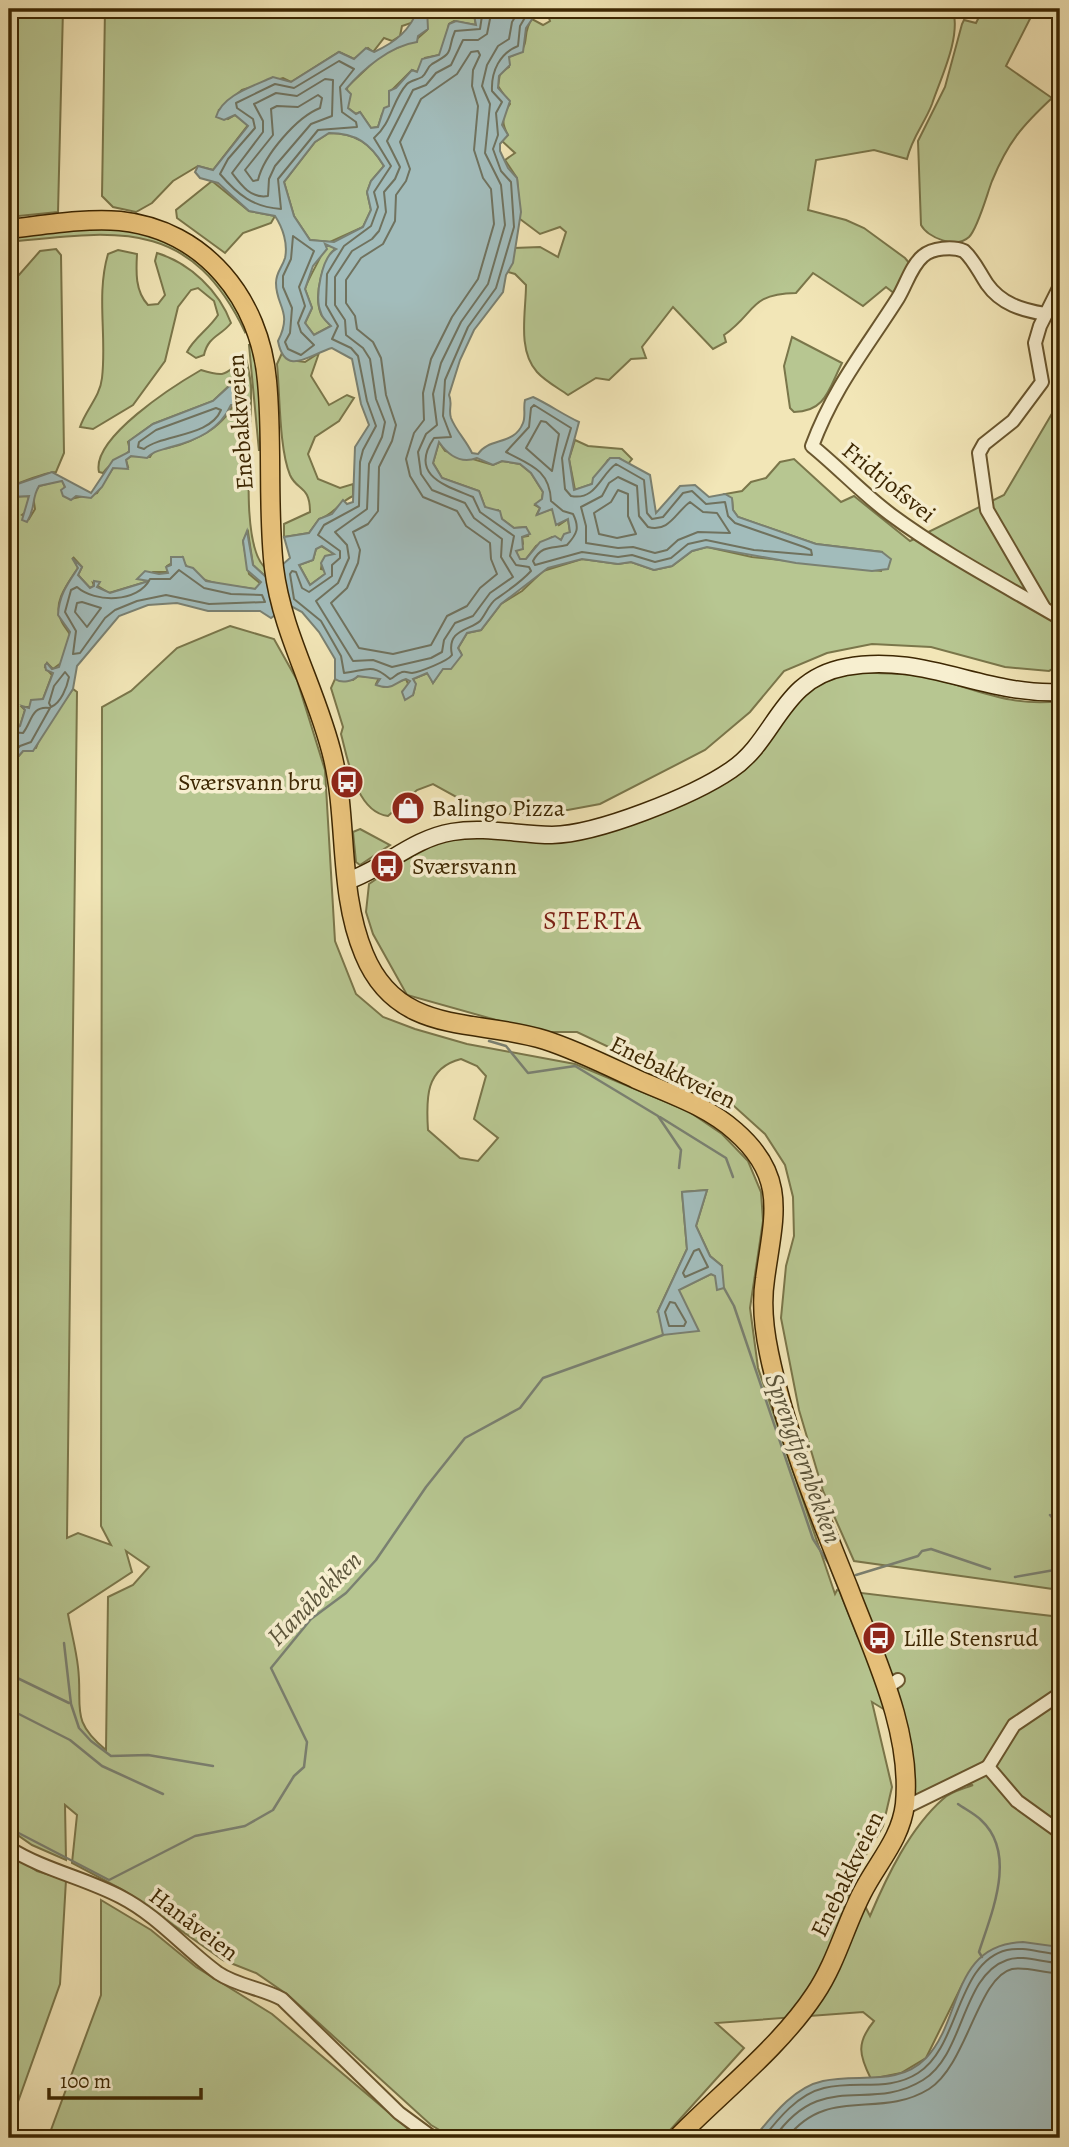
<svg xmlns="http://www.w3.org/2000/svg" width="1069" height="2147" viewBox="0 0 1069 2147" font-family="Alegreya,serif">
<rect width="100%" height="100%" fill="#f2e6b7"/>
<filter id="stains"><feTurbulence type="fractalNoise" baseFrequency=".00286" numOctaves="4"/><feColorMatrix values="0 0 0 0 .2 0 0 0 0 .09 0 0 0 0 .02 0 0 0 .5 -.17"/></filter>
<radialGradient id="worn" r=".72"><stop offset=".6" stop-color="#630" stop-opacity="0"/><stop offset="1" stop-color="#630" stop-opacity=".3"/></radialGradient>
<!-- green -->
<g fill="#b7c691" stroke="#7a764a" stroke-width="2" fill-rule="evenodd">
<polygon points="9,9 63,9 58,212 9,217"/>
<polygon points="105,9 366,9 371,14 381,9 418,9 414,22 402,26 400,36 392,41 384,38 373,52 368,48 354,59 339,52 291,82 283,78 242,90 219,110 228,119 235,115 248,125 213,170 198,166 173,181 152,203 136,212 113,207 102,196"/>
<polygon points="427,9 481,9 474,15 476,25 454,21 449,24 444,49 439,55 425,58 417,72 412,70 389,93 389,106 382,114 378,127 371,128 360,112 356,114 348,108 347,87 381,55 417,39 427,30"/>
<path d="M546,9h407c8,29 -12,68 -21,95 -7,19 -20,33 -25,55l-33,-9 -58,10 -8,50 38,10 18,8 41,30 5,6 -15,30 -9,-7 -23,19 -50,-33 -17,20c-48,1 -39,19 -72,42l2,7 -13,7 -40,-42 -31,40 4,11 -15,1 -22,21 -13,-2 -28,17c-10,-7 -23,-14 -31,-23 -20,-22 -11,-60 -11,-87l-11,-11 -7,-2 6,-24 26,-1 18,10 8,-25 -6,-5 -20,7 -20,-15 -3,-41 -12,-18 10,-7 -13,-12 6,-6c-7,-12 -6,-20 2,-31l-12,-18 2,-13 9,-6v-10c26,-10 10,-20 23,-38l11,6 7,-4z"/>
<path d="M983,9h52l-29,57 46,32c-30,28 -44,44 -60,83 -5,13 -14,47 -23,56 -13,12 -41,1 -48,-12l-3,-84 27,-54 17,-63 2,-4 12,3z"/>
<path d="M329,133c27,0 41,10 55,33l-13,15 -4,11 4,18 -8,17 -33,15 -20,-2 -16,-24 -10,-34 31,-40z"/>
<polygon points="212,181 249,211 275,216 271,223 243,233 225,253 177,218 176,210"/>
<path d="M75,227l59,2 55,22 34,31 25,45 -3,5c-55,-115 -128,-101 -236,-90v-8z"/>
<path d="M325,244l11,4c-13,12 -23,47 -15,66 2,4 7,8 10,12l-17,9 -9,-12 7,-15 -7,-19c4,-14 20,-36 20,-45z"/>
<path d="M56,249l5,6 3,198 -8,19c-10,0 -37,11 -47,15v-207l10,-5 21,-24z"/>
<path d="M118,250l19,4c-1,18 -2,37 11,51l10,-1 7,-9 -10,-34 2,-8c33,10 62,38 74,70 -10,13 -23,13 -27,32l-8,3 -9,-6c7,-14 22,-23 31,-37l-4,-14 -16,-13 -7,2 -13,17 -13,54 -32,44 -40,24 -13,-2c6,-18 20,-30 22,-49 5,-42 -6,-83 6,-124z"/>
<path d="M792,337l50,26c-13,25 -16,49 -48,49l-4,-4 -6,-42z"/>
<polygon points="249,345 254,345 264,407 259,451"/>
<path d="M282,353l8,7 15,2 14,-9 -8,23 18,29 18,-10 7,3 -15,23 -24,16 -7,17 10,25 22,9 13,-4v12c-14,6 -19,19 -34,23l-10,14 -25,4v-13l26,-12c0,-27 -13,-21 -20,-37 -11,-27 -10,-81 -13,-111z"/>
<path d="M246,358c2,9 4,18 5,27 2,36 -14,164 16,184l-2,7 -12,-11 -5,-33 -5,9 6,33 12,10 -6,5c-25,-4 -64,-3 -73,-32l-15,9 1,6h-15l-7,6 3,3 -40,12 -16,-10 1,3 -4,2 -12,-13 4,-8 -9,-10 5,11c-9,14 -26,34 -17,52 2,6 7,10 9,15l-9,28 -8,6 -6,-6 -2,4 7,8 -9,24 -12,4 -1,4h-8l3,3 -5,16 -6,3v-5l-5,7v-238l2,4 18,-1 -3,16 -4,3 7,4 6,-10 -2,-13 6,-10 23,-6 8,19 27,-6 16,-25 15,-1 -2,-7 5,-4 19,1 4,-7c31,-2 69,-21 80,-47 3,-5 0,-17 0,-22l-21,20 -60,23 -25,18 2,8c-8,10 -19,11 -27,23l-4,-1c-8,-34 76,-87 102,-102 29,9 23,2 45,-12z"/>
<path d="M1060,400v265l-11,6 -44,-4 -74,-20 -59,-3 -45,9 -43,18 -34,41 -45,38 -105,54 -43,8 -54,2 -23,-4 -47,-26 -16,6 -29,26c-32,-4 -40,-56 -47,-82l2,-7 -12,-39 4,-9 18,1 5,-4 21,2 -3,6 8,3 22,-8 3,7 -6,5 10,4 2,-8 -2,-8 15,-6 5,10 10,-15 18,-15 -3,-5 9,-15 14,-3 20,-26 21,-13 21,-20 39,-12 36,5 13,-2 23,8 18,-4 20,-15 15,-4 45,10 129,14 1,-19 -66,-8 -78,-27 -5,-7 -1,-11 -7,-5 17,-3 9,-9 15,-4 14,-16 14,-3 47,43 13,-6 56,45 94,-46z"/>
<polygon points="575,440 588,446 622,449 632,459 628,464 619,458 608,460 592,484 575,490 569,459"/>
<polygon points="439,442 445,451 493,465 502,461 520,464 531,473 543,492 542,499 535,505 540,508 537,514 552,509 559,525 568,519 570,532 561,540 552,537 536,546 526,559 519,559 516,551 523,544 522,537 528,536 526,527 514,528 502,519 498,510 492,511 485,507 479,491 442,478 433,463"/>
<polygon points="321,546 334,554 322,562 321,569 325,570 325,574 310,585 299,565 313,560 316,549"/>
<path d="M230,626l44,13 23,41 28,90 10,171 21,53 27,23 32,12 52,15 108,20 113,47 34,23 26,27 13,31 2,29 -13,87 8,60 77,226 2,-4 223,27v330l-72,5 -25,31 -37,75 -25,15 -30,6c-12,-24 -15,-36 3,-58l-11,-9 -147,11 28,25 -81,90h-210l-22,-13 -143,-130 -32,-22 -33,-13 -98,-69 -53,-28 5,-48 -12,-10 1,55 -34,-15 -23,-16v-1062l14,-16 13,-3 5,-13 32,-46 4,3 -10,846 11,-5 33,12 -10,-19 1,-819 29,-16 46,-43zM461,1059l16,7 9,10 -12,43 24,19 -20,23 -18,-3 -32,-28c-2,-31 -3,-62 33,-71zM707,1190l-11,36 14,30 12,10 -7,9 -4,-1 -33,16 5,11 -25,10 29,-62 -5,-57zM126,1551l23,16 -16,18 -25,12 -2,153c-37,-30 -23,-43 -28,-83 -2,-18 -7,-36 -10,-53l64,-42zM872,1702l18,11 18,100 39,-30 26,2c-10,4 -23,7 -30,14 -33,29 -56,77 -73,117l-5,-10 -21,-14 39,-66 9,-39z"/>
<path d="M863,672c20,2 41,1 60,4 48,10 85,32 137,25v889l-206,-29 -31,-70 -24,-81 -18,-92 5,-52 8,-30 -1,-39 -8,-32 -20,-31 -31,-28 -157,-74h-38l-132,-37 -34,-61 -7,-22 3,-28 59,-40 47,-9 109,3 153,-65 70,-82 24,-13z"/>
<polygon points="360,829 390,845 360,865 356,862 353,832"/>
<polygon points="9,1853 37,1871 66,1880 60,1984 9,2127"/>
<polygon points="101,1900 151,1930 196,1967 272,2014 419,2138 48,2138 101,1995"/>
</g>
<!-- water -->
<g fill="#a2bcbb" stroke="#7a8071" stroke-width="2" fill-rule="evenodd">
<path d="M418,9h9l1,20 -10,7 -1,6c-27,4 -54,27 -71,47l5,5 -3,14 8,6 4,-2 11,16 7,-1 6,-19 5,-2v-15l7,-3 16,-18 5,2 5,-13 17,-4 10,-31 7,-3 20,4 -2,-10 7,-6h58l-13,19 -3,24 -14,5 1,8 -11,11 -1,12 12,13 -8,24 6,10 -8,9v7l8,17 9,10 4,34 -8,51 -7,12 -3,17 -29,38 -14,30 -11,35c4,9 -1,14 2,23 5,13 15,22 21,35l6,1c11,-17 36,-8 45,-31 3,-7 0,-15 2,-23l8,-3c17,8 29,17 46,25l-10,37 5,31 18,-6 1,-6 17,-20h9l31,17 6,38 24,-27 15,-1 14,12 16,-3 7,4 1,12 5,7 78,27 66,8 9,7 -3,10 -16,2 -76,-8 -89,-16 -15,4 -20,15 -18,4 -23,-8 -13,2 -36,-5 -34,9 -47,36 -20,26 -14,3 -9,15 4,7 -11,14h-8l-10,14 -6,-10 -14,6 3,5 -3,11 -8,5 -3,-8 8,-11 -4,-2c-11,3 -13,12 -30,6l4,-6 -22,-3c-5,5 -16,8 -23,3v-20l-16,-27 -17,-20 -13,-7 -18,13 -11,-7h-52l-31,-8 -29,2 -29,11 -42,50 -4,23 -40,62h-10l-14,16 2,-41 4,-2 -1,5 6,-3 5,-16 -3,-4 7,2 2,-8 12,-1 10,-26 -7,-3 -1,-5 2,-2 5,6 7,-2 11,-35 -12,-17c1,-20 10,-32 20,-47l-6,-10 10,9 -4,8 12,13 4,-2v-5l6,1 -3,5 13,6 39,-12 -12,-2 8,-8 14,3 9,-1 -2,-6 5,-2v-8h12l3,9 7,2 13,13 49,8 6,-7 -14,-12 -4,-29 4,-10 6,34 13,12 5,19 11,-31 8,-7 -6,-21 25,-4 10,-14 13,-5 11,-14 4,4 6,-2 2,-55 14,-22 -8,-21 -9,-45 -20,-11c-20,5 -47,31 -54,-7 15,-30 -2,-34 -2,-58 0,-11 6,-15 9,-25 3,-14 -2,-30 -10,-42l-26,-5 -31,-28 -18,-5 -5,-6 3,-6 15,4 35,-44 -13,-11 -11,5 -8,-3c6,-22 38,-31 57,-40l18,5 48,-30 15,7 12,-11 8,4c22,-10 36,-22 44,-43zM329,133c27,0 41,10 55,33l-13,15 -4,11 4,18 -8,17 -29,15 -24,-2 -16,-24 -10,-34 31,-40zM325,244l11,5c-14,7 -22,48 -15,64 1,5 6,9 10,13l-17,9 -9,-12 7,-15 -7,-19 8,-23 14,-17zM439,442c9,13 22,22 38,16l16,7 9,-4 18,3 11,9 12,19 -1,7 -7,5 5,4 -3,7 15,-6 4,16 12,-6 2,13 -6,2 -3,6 -6,-4 -15,6 -14,17h-6l-4,-8 7,-2 -1,-12 8,-3 -4,-7 -12,1 -12,-9 -2,-8 -15,-4 -6,-16 -37,-13 -9,-15zM322,546l12,8 -9,2 -4,7 4,11 -15,11 -11,-20 14,-5 3,-11z"/>
<path d="M237,379l6,9v17h-12c-11,25 -34,35 -60,42 -12,4 -16,3 -24,11l-16,-2 -5,4 2,9 -15,-1 -11,19 -11,11 -15,-2 -5,4 -8,-4 -2,-6 4,-3 -3,-6 -23,5c-8,13 -3,22 -12,36l-5,-2 7,-24 -19,1 -1,-10 43,-15 39,21 22,-33 16,-8v-11l24,-17 60,-23z"/>
<polygon points="707,1190 696,1226 710,1256 722,1266 724,1288 717,1290 715,1276 711,1274 679,1290 699,1331 663,1335 658,1311 687,1249 682,1192"/>
<path d="M1023,1942l37,5v191h-306c18,-22 40,-51 69,-57 35,-8 75,6 103,-23 37,-38 24,-113 97,-116z"/>
</g>
<g fill="none" stroke-linecap="round" stroke-linejoin="round">
<!-- shore -->
<g stroke="#70725e" stroke-width="2">
<path d="M483,9l-3,20 -25,2c-9,22 1,20 -23,33 -5,3 -5,9 -10,13 -5,3 -11,3 -15,7 -15,16 -15,39 -33,54l17,28 -17,26 4,15 -7,19 -27,20 -17,28 -1,31 12,21 -6,13 19,9 7,8 9,45 9,25 -13,24 -3,12 -1,44 -35,19 -6,10 22,16v7l-8,7v11l-23,16 -7,-4 -6,-16 -4,-1 -2,3 4,25 27,22 20,35 3,17c22,-2 27,-11 46,6 4,-1 6,-5 10,-6 5,-3 7,0 12,0 8,-1 36,-12 40,-18 -6,-26 19,-25 28,-34 6,-7 9,-17 16,-22 13,-9 24,-16 35,-28l-2,-4 -13,-2 -6,-9 4,-20 -34,-24 -7,-15c-26,-11 -65,-21 -39,-59l17,-1 -8,-21 2,-36 23,-53 28,-39 18,-61 -3,-45 -10,-11 -8,-22 5,-14 -2,-22 6,-11 -10,-11c-1,-20 8,-38 26,-45l2,-20 10,-17"/>
<polyline points="492,9 487,34 478,40 463,40 451,65 436,73 426,85 413,90 387,141 400,167 395,179 384,192 386,212 379,231 372,239 352,251 335,277 335,305 345,320 346,335 363,348 370,359 376,399 385,422 382,437 369,464 367,509 335,532 347,545 349,558 338,583 316,601 353,661 373,660 392,667 431,658 442,652 444,640 455,623 473,616 490,593 513,577 501,557 502,539 474,518 465,503 432,490 421,474 418,452 426,434 437,425 433,394 441,363 461,322 488,284 505,225 501,185 485,153 490,104 482,86 487,65 498,46 509,39 512,22 520,9"/>
<polygon points="478,51 480,55 473,70 472,86 478,106 474,150 483,178 491,189 494,224 478,279 452,317 431,359 423,393 424,420 414,433 406,459 410,476 423,497 457,511 466,526 490,543 491,559 497,574 480,588 467,606 447,616 431,645 393,654 359,648 331,603 347,588 358,563 360,550 353,532 368,524 378,511 379,467 392,441 396,425 386,395 381,358 373,342 357,329 355,316 346,303 346,280 361,258 383,244 395,221 396,195 406,181 410,169 400,142 421,99 457,74 471,52"/>
<path d="M339,61l15,8 -14,18 2,25 14,10 1,5 -39,3 -40,49 3,30c-28,-2 -43,-14 -61,-35l8,-15 27,-31 -2,-9 -16,-11 -1,-5 39,-19 19,4z"/>
<path d="M325,79l8,1 -1,36 -21,8 -36,42 -6,13 -1,17c-17,3 -27,-11 -36,-23l31,-41v-11l-9,-17 22,-11 21,3z"/>
<path d="M318,95l4,3 -2,10c-23,9 -56,47 -62,72l-5,1 -8,-11 28,-35 -2,-26 6,-3 21,1z"/>
<polygon points="293,236 314,251 299,287 305,306 298,323 301,332 314,345 301,355 288,349 285,342 290,333 292,308 283,287 283,276 291,259"/>
<path d="M534,405l37,23 -9,30 3,31 6,7c25,5 29,-21 45,-32l28,16 3,33 5,6 11,-2 20,-24 9,-2 14,13 19,-2 3,14 7,7 69,24 7,3 1,5 -58,-5 -48,-10 -18,4 -17,14 -16,4 -23,-7 -14,2 -36,-5 -47,13 -2,-4c9,-17 20,-12 34,-16 10,-11 13,-17 6,-31l-10,-3 -12,-10c-1,-32 -23,-37 -45,-49l23,-25 2,-19z"/>
<path d="M216,408l5,2c-11,27 -59,24 -77,39l-6,-2 1,-5 17,-12z"/>
<polygon points="541,421 546,422 559,434 552,471 526,448"/>
<path d="M618,477l19,9 2,30 9,11c21,6 28,-15 42,-25l13,10 14,1 13,20 -32,-1 -20,8 -11,10 -12,3 -22,-6 -15,1 -32,-5v-17l-5,-19 21,-11 7,-13z"/>
<polygon points="618,490 628,494 628,516 636,534 617,538 599,534 594,513 611,502"/>
<path d="M179,570l25,18 27,6 31,1 3,7 -56,2 -43,-9 -29,6 -22,9 -10,8 -25,35 -7,1 3,-23 -11,-19 6,-22 6,-3c18,16 61,16 73,-8h20z"/>
<polygon points="82,602 101,608 87,627 75,612 77,603"/>
<path d="M65,672l4,5c-2,10 -8,26 -18,30l-2,-4 5,-17z"/>
<path d="M9,732l14,1c9,-11 8,-28 27,-25l-19,34 -11,4 -11,11"/>
<polygon points="699,1249 708,1267 685,1277 683,1273 694,1251"/>
<polygon points="670,1302 675,1303 686,1322 684,1326 669,1326 665,1312"/>
<path d="M763,2138c15,-19 35,-44 61,-50 32,-8 65,4 94,-15 42,-26 38,-111 89,-123 17,-4 36,4 53,4"/>
<path d="M774,2138c49,-70 94,-24 149,-58 42,-26 38,-104 84,-120 16,-6 36,3 53,3"/>
<path d="M787,2138c41,-53 92,-18 142,-49 38,-24 49,-112 83,-120 15,-3 33,5 48,4"/>
</g>
<!-- stream -->
<g stroke="#7a8071" stroke-width="2.5">
<polyline points="489,1041 506,1046 528,1073 575,1066 658,1116 681,1150 679,1168"/>
<polyline points="660,1117 726,1158 733,1177"/>
<polyline points="724,1288 734,1306 813,1539 829,1564 858,1637"/>
<polyline points="1050,1515 1060,1527"/>
<polyline points="856,1575 918,1556 922,1551 931,1549 990,1569"/>
<polyline points="1015,1577 1060,1569"/>
<polyline points="64,1643 71,1704 79,1728 91,1741 111,1756 148,1755 213,1766"/>
<polyline points="9,1674 69,1703"/>
<polyline points="9,1709 70,1740 102,1766 163,1794"/>
<path d="M958,1804c7,5 17,10 23,16 37,34 10,94 -2,132l3,5"/>
<polyline points="9,1828 109,1880 195,1836 245,1826 273,1810 294,1776 304,1767 307,1742 271,1668 311,1619 346,1593 376,1560 426,1487 465,1438 520,1408 543,1378 663,1335"/>
</g>
<defs>
<g id="street">
<path d="M1045,314c-23,-4 -44,-10 -58,-30 -8,-12 -13,-24 -23,-33 -11,-5 -32,-3 -41,5 -12,10 -17,29 -25,42 -33,52 -64,89 -86,148 27,22 50,47 78,68 54,40 112,70 170,104"/>
<polyline points="1044,608 987,510 979,453 984,444 1013,421 1042,382 1035,343 1040,326 1060,286"/>
<polyline points="886,1688 898,1680"/>
<polyline points="988,1767 1014,1725 1060,1694"/>
<polyline points="988,1767 1017,1801 1060,1832"/>
<polyline points="904,1808 988,1767"/>
<path d="M9,1848c35,22 76,30 112,49 37,19 64,52 97,76 19,13 44,15 64,26l117,114 34,25"/>
</g>
<path id="secondary" d="M347,881c37,-12 64,-42 105,-49 33,-6 67,3 100,3 46,-1 141,-39 179,-65 46,-31 49,-91 115,-103 76,-15 139,29 214,25"/>
<path id="primary" d="M9,229c36,-4 75,-11 111,-8 85,9 140,79 147,160 6,62 0,125 7,187 8,66 44,125 59,190 15,64 5,134 31,196 34,83 111,64 181,86 31,10 61,25 91,39 34,15 71,27 99,52 54,47 38,87 30,148 -4,25 -1,50 4,74 17,82 49,159 80,236 25,66 63,142 56,215 -4,35 -28,59 -43,89 -17,33 -26,70 -47,101 -35,53 -94,99 -138,144"/>
</defs>
<!-- street casing -->
<use href="#street" stroke="#6a572f" stroke-width="16"/>
<!-- secondary casing -->
<use href="#secondary" stroke="#3d2702" stroke-width="19"/>
<!-- primary casing -->
<use href="#primary" stroke="#3d2702" stroke-width="21"/>
<!-- street -->
<use href="#street" stroke="#f7efd0" stroke-width="12"/>
<!-- secondary -->
<use href="#secondary" stroke="#f7efd0" stroke-width="16"/>
<!-- primary -->
<use href="#primary" stroke="#e9c37c" stroke-width="18"/>
</g>
<!-- icons -->
<defs>
<symbol id="bus-disc" viewBox="-11 -11 22 22"><circle r="9.5" fill="#8f2418" stroke="#f7efd0"/><path d="M-5-6H5V4H4V6H2V4H-2V6H-4V4H-5ZM-3.5-4V0h7V-4ZM-3.5 1.2v1.5H-2V1.2ZM2 1.2v1.5H3.5V1.2Z" fill="#fff"/></symbol>
<symbol id="shop-disc" viewBox="-11 -11 22 22"><circle r="9.5" fill="#8f2418" stroke="#f7efd0"/><path d="M-5-2.5h2.3a2.7 3.5 0 0 1 5.4 0H5L5.5 6h-11ZM-1.5-2.5h3a1.5 2.3 0 0 0-3 0Z" fill="#fff"/></symbol>
</defs>
<g fill-rule="evenodd">
<use href="#bus-disc" x="328" y="763" width="38" height="38"/>
<use href="#shop-disc" x="389" y="789" width="38" height="38"/>
<use href="#bus-disc" x="368" y="847" width="38" height="38"/>
<use href="#bus-disc" x="860" y="1619" width="38" height="38"/>
</g>
<g text-anchor="middle" stroke-width="7" stroke-linejoin="round" paint-order="stroke">
<!-- street labels -->
<g font-size="24" fill="#3d2702" stroke="#f7efd0">
<text transform="translate(240 422) rotate(-94)" y="8">Enebakkveien</text>
<text transform="translate(889 482) rotate(39)" y="8">Fridtjofsvei</text>
<text transform="translate(673 1072) rotate(26)" y="8">Enebakkveien</text>
<text transform="translate(847 1874) rotate(-64)" y="8">Enebakkveien</text>
<text transform="translate(194 1924) rotate(37)" y="8">Hanåveien</text>
</g>
<!-- poi labels -->
<g font-size="24" fill="#3d2702" stroke="#f7efd0" text-anchor="start">
<text x="322" y="790" text-anchor="end">Sværsvann bru</text>
<text x="432" y="816">Balingo Pizza</text>
<text x="412" y="874">Sværsvann</text>
<text x="903" y="1646">Lille Stensrud</text>
</g>
<!-- neighbourhood labels -->
<g font-size="26" letter-spacing="2" fill="#7a1f14" stroke="#f7efd0">
<text x="593" y="929">STERTA</text>
</g>
<!-- water labels -->
<g font-size="26" font-style="italic" fill="#5b543a" stroke="#f7efd0">
<text transform="translate(804 1458) rotate(70)" y="9">Sprengtjernbekken</text>
<text transform="translate(314 1598) rotate(-45)" y="9">Hanåbekken</text>
</g>
</g>
<!-- margin -->
<rect width="1069" height="2147" fill="none" stroke="#f2e6b7" stroke-width="35"/>
<rect x="10" y="10" width="1048" height="2126" fill="none" stroke="#3d2702" stroke-width="3.5"/>
<rect x="18" y="18" width="1034" height="2112" fill="none" stroke="#3d2702" stroke-width="2"/>
<!-- scale -->
<path d="M49 2088v10h152v-10" fill="none" stroke="#3d2702" stroke-width="3.5"/>
<text x="60" y="2088" font-size="21" fill="#3d2702" stroke="#f7efd0" stroke-width="5" paint-order="stroke">100 m</text>
<rect width="100%" height="100%" filter="url(#stains)"/>
<rect width="100%" height="100%" fill="url(#worn)"/>
</svg>
